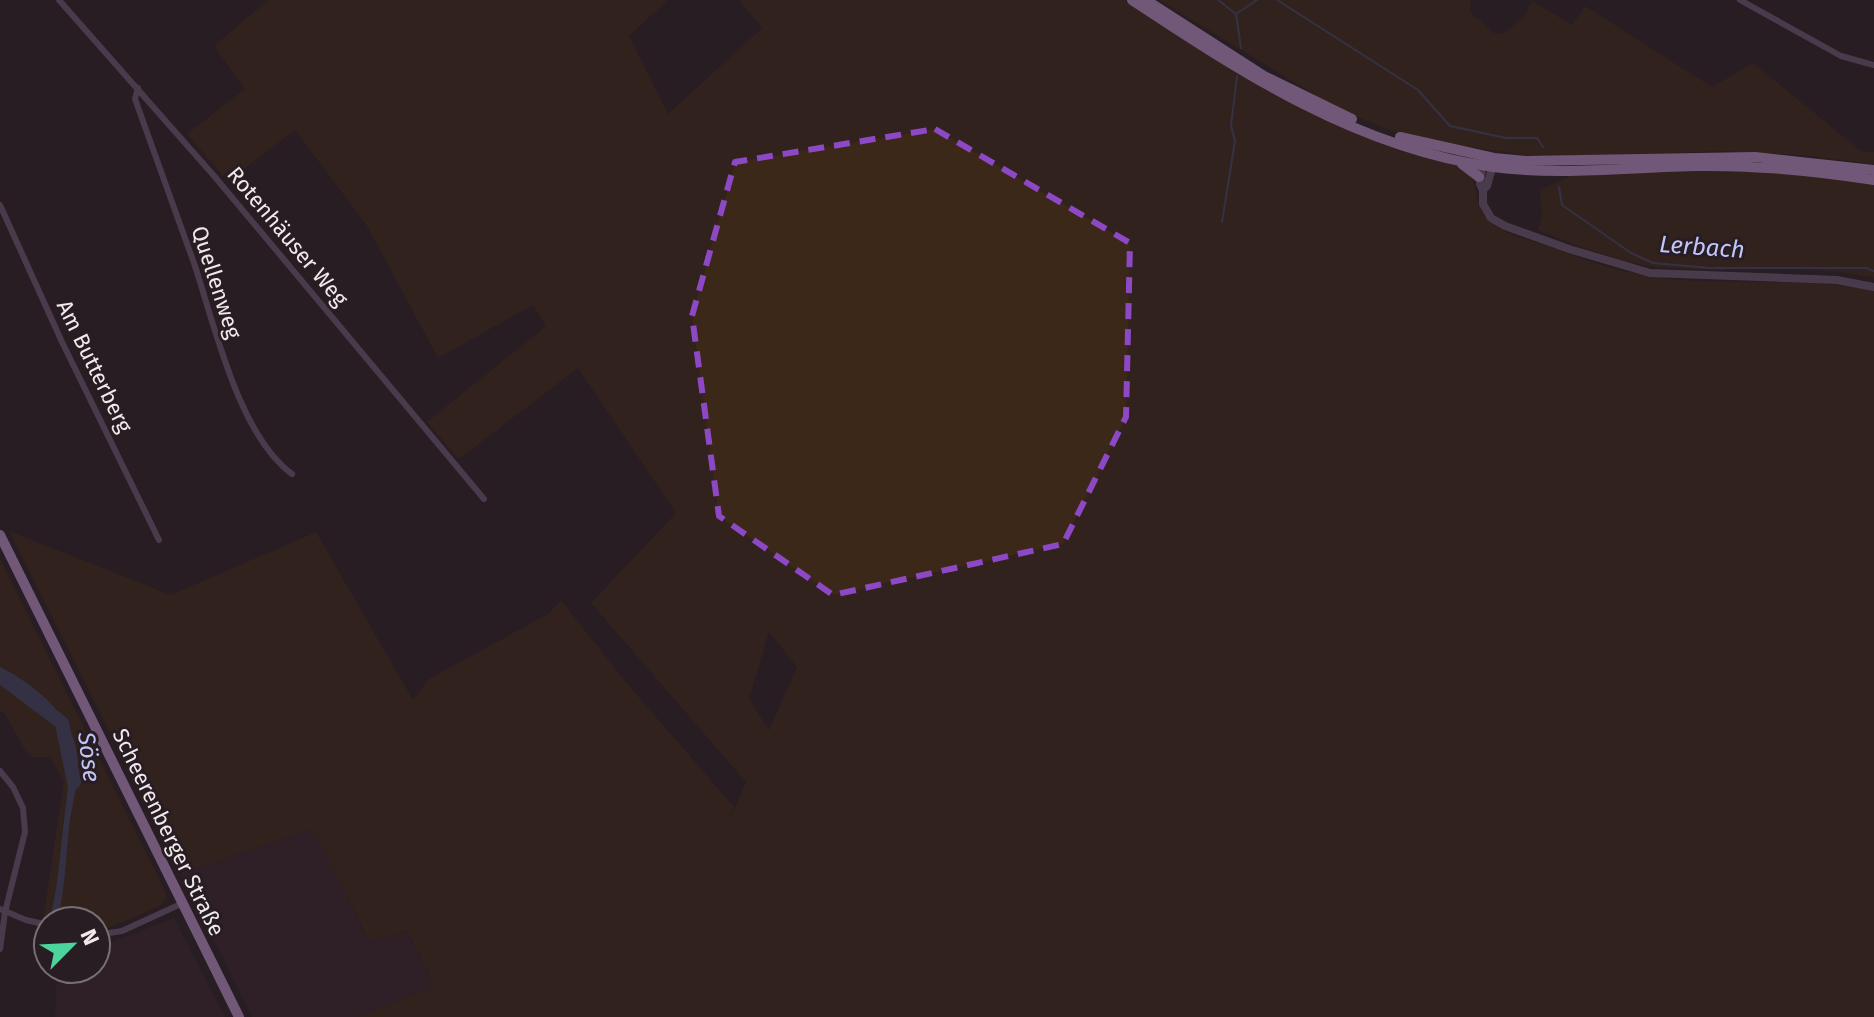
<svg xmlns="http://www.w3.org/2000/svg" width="1874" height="1017" viewBox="0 0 1874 1017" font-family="'Fira Sans',sans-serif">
<rect width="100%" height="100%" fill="#281d22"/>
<!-- built -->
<g fill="#35242c">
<polygon points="314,829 368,941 406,931 435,986 358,1017 252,1017 181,874"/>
<polygon points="174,918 225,1017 55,1017 57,969 96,969 96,945 102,946"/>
</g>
<!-- green -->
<g fill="#3c2819" fill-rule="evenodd">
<path d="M268,0h400l-39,36 39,78 94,-86 -23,-28h386l56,37 216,113 61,16 15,13c4,14 3,28 14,40 15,16 41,20 61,27 32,12 66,25 100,30 74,12 151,0 226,14v727h-1516l77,-31 -28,-55 -38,10 -56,-112 -132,45 -172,-343 162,64 145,-63 97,168 16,-21 119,-65 13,-14 64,81 109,126 -6,17 18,-42 -155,-179 85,-90 -98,-145 -119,91 -32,-37 119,-96 -13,-21 -95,53 -71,-132 -72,-96 -67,51 -41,-47 58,-45 -31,-43zM769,632l28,35 -28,63 -20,-31z"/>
<polygon points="1159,0 1471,0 1470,10 1474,17 1481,20 1493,33 1503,34 1524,17 1532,1 1572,25 1585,6 1712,87 1753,63 1861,151 1874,152 1874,164 1800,155 1723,151 1560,157 1525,155 1435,142 1392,131 1338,109"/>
<path d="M1697,170l77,2 100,12v94c-67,-16 -139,-4 -207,-10 -43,-3 -89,-22 -129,-38l4,-14 -2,-26 30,-14z"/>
<path d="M0,559l165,332 2,7 -7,8 -56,24 -8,2v-11h-38l20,-162c-2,-13 -6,-26 -13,-37 -9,-14 -50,-47 -65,-55z"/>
<path d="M0,677c86,40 71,87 62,167 -3,25 -4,56 -14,78l-5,-2 21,-139 -14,-24h-17l-8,-7 -20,-36 -5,-3z"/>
</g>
<!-- water -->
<path fill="#464a6f" d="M0,667c39,20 80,54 78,102 -1,21 -7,39 -9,60 -3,31 -5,61 -11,92h-9c9,-30 10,-61 14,-91 9,-77 18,-115 -63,-153z"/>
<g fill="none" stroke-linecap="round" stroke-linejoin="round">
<!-- stream -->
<g stroke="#464a6f" stroke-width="2">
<polyline points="1218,0 1236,14 1257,0"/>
<polyline points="1277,0 1418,90 1450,126 1506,138 1537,138 1543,147"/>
<polyline points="1236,14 1241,48"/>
<polyline points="1559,187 1562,205 1631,253 1653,263 1710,268 1866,268 1874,271"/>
<polyline points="1222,222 1235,141 1231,126 1237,76"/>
</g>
<!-- river -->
<polyline stroke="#464a6f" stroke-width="14" points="0,676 62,723 74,782"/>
<!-- minor -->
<g stroke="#74607f" stroke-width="6">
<polyline points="59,0 215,177 484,499"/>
<polyline points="1740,0 1841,56 1874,65"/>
<path d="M138,88l-3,11c20,56 40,111 60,167 20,61 44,169 97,208"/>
<polyline points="0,205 62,342 159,540"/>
<polyline points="0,771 13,787 23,808 25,832 5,912 0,949"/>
<polyline points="0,909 26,920 48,925"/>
<polyline points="96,935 122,931 183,903"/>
</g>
<!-- tertiary -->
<g stroke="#74607f" stroke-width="8">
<polyline points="1483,160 1480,184 1483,190 1483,204 1491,218 1505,226 1569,249 1650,273 1837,280 1874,287"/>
<polyline points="1483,190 1487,186 1494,161"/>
</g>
<!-- primary -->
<g stroke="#ca9fe1" stroke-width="10">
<path d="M1132,0c112,74 225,148 361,167 68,9 137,0 206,-1 59,-1 116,5 175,14"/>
<polyline points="1146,0 1264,76 1352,119"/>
<polyline points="1400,137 1494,158 1526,161 1755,157 1874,170"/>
<polyline points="1462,164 1479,177"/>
<polyline points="0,535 239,1017"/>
</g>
</g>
<!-- marked area -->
<path d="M0 0H1874V1017H0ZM935,129l195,114 -4,174 -63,127 -230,51 -114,-79 -27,-200 43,-154z" fill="#281d22" fill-opacity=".55" fill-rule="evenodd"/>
<path fill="none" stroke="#8d48c6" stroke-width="6" stroke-dasharray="16 10" stroke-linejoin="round" d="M935,129l195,114 -4,174 -63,127 -230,51 -114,-79 -27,-200 43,-154z"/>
<g text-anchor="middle" stroke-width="6" stroke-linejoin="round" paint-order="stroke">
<!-- street labels -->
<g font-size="22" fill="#f1eaed" stroke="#281d22">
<text transform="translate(288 236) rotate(50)" y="8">Rotenhäuser Weg</text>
<text transform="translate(217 282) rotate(72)" y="8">Quellenweg</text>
<text transform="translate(95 366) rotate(64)" y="8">Am Butterberg</text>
<text transform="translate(169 832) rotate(64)" y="8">Scheerenberger Straße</text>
</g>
<!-- water labels -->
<g font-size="24" font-style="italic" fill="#c0c6fa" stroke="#281d22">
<text transform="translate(1702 247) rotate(4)" y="8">Lerbach</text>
<text transform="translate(89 757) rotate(83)" y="8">Söse</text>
</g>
</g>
<!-- north arrow -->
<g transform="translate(72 945) rotate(66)"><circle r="38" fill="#281d22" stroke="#786f73" stroke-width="2"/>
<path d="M0-6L14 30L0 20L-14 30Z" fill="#4bd49b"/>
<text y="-12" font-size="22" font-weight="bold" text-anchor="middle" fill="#f1eaed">N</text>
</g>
</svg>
